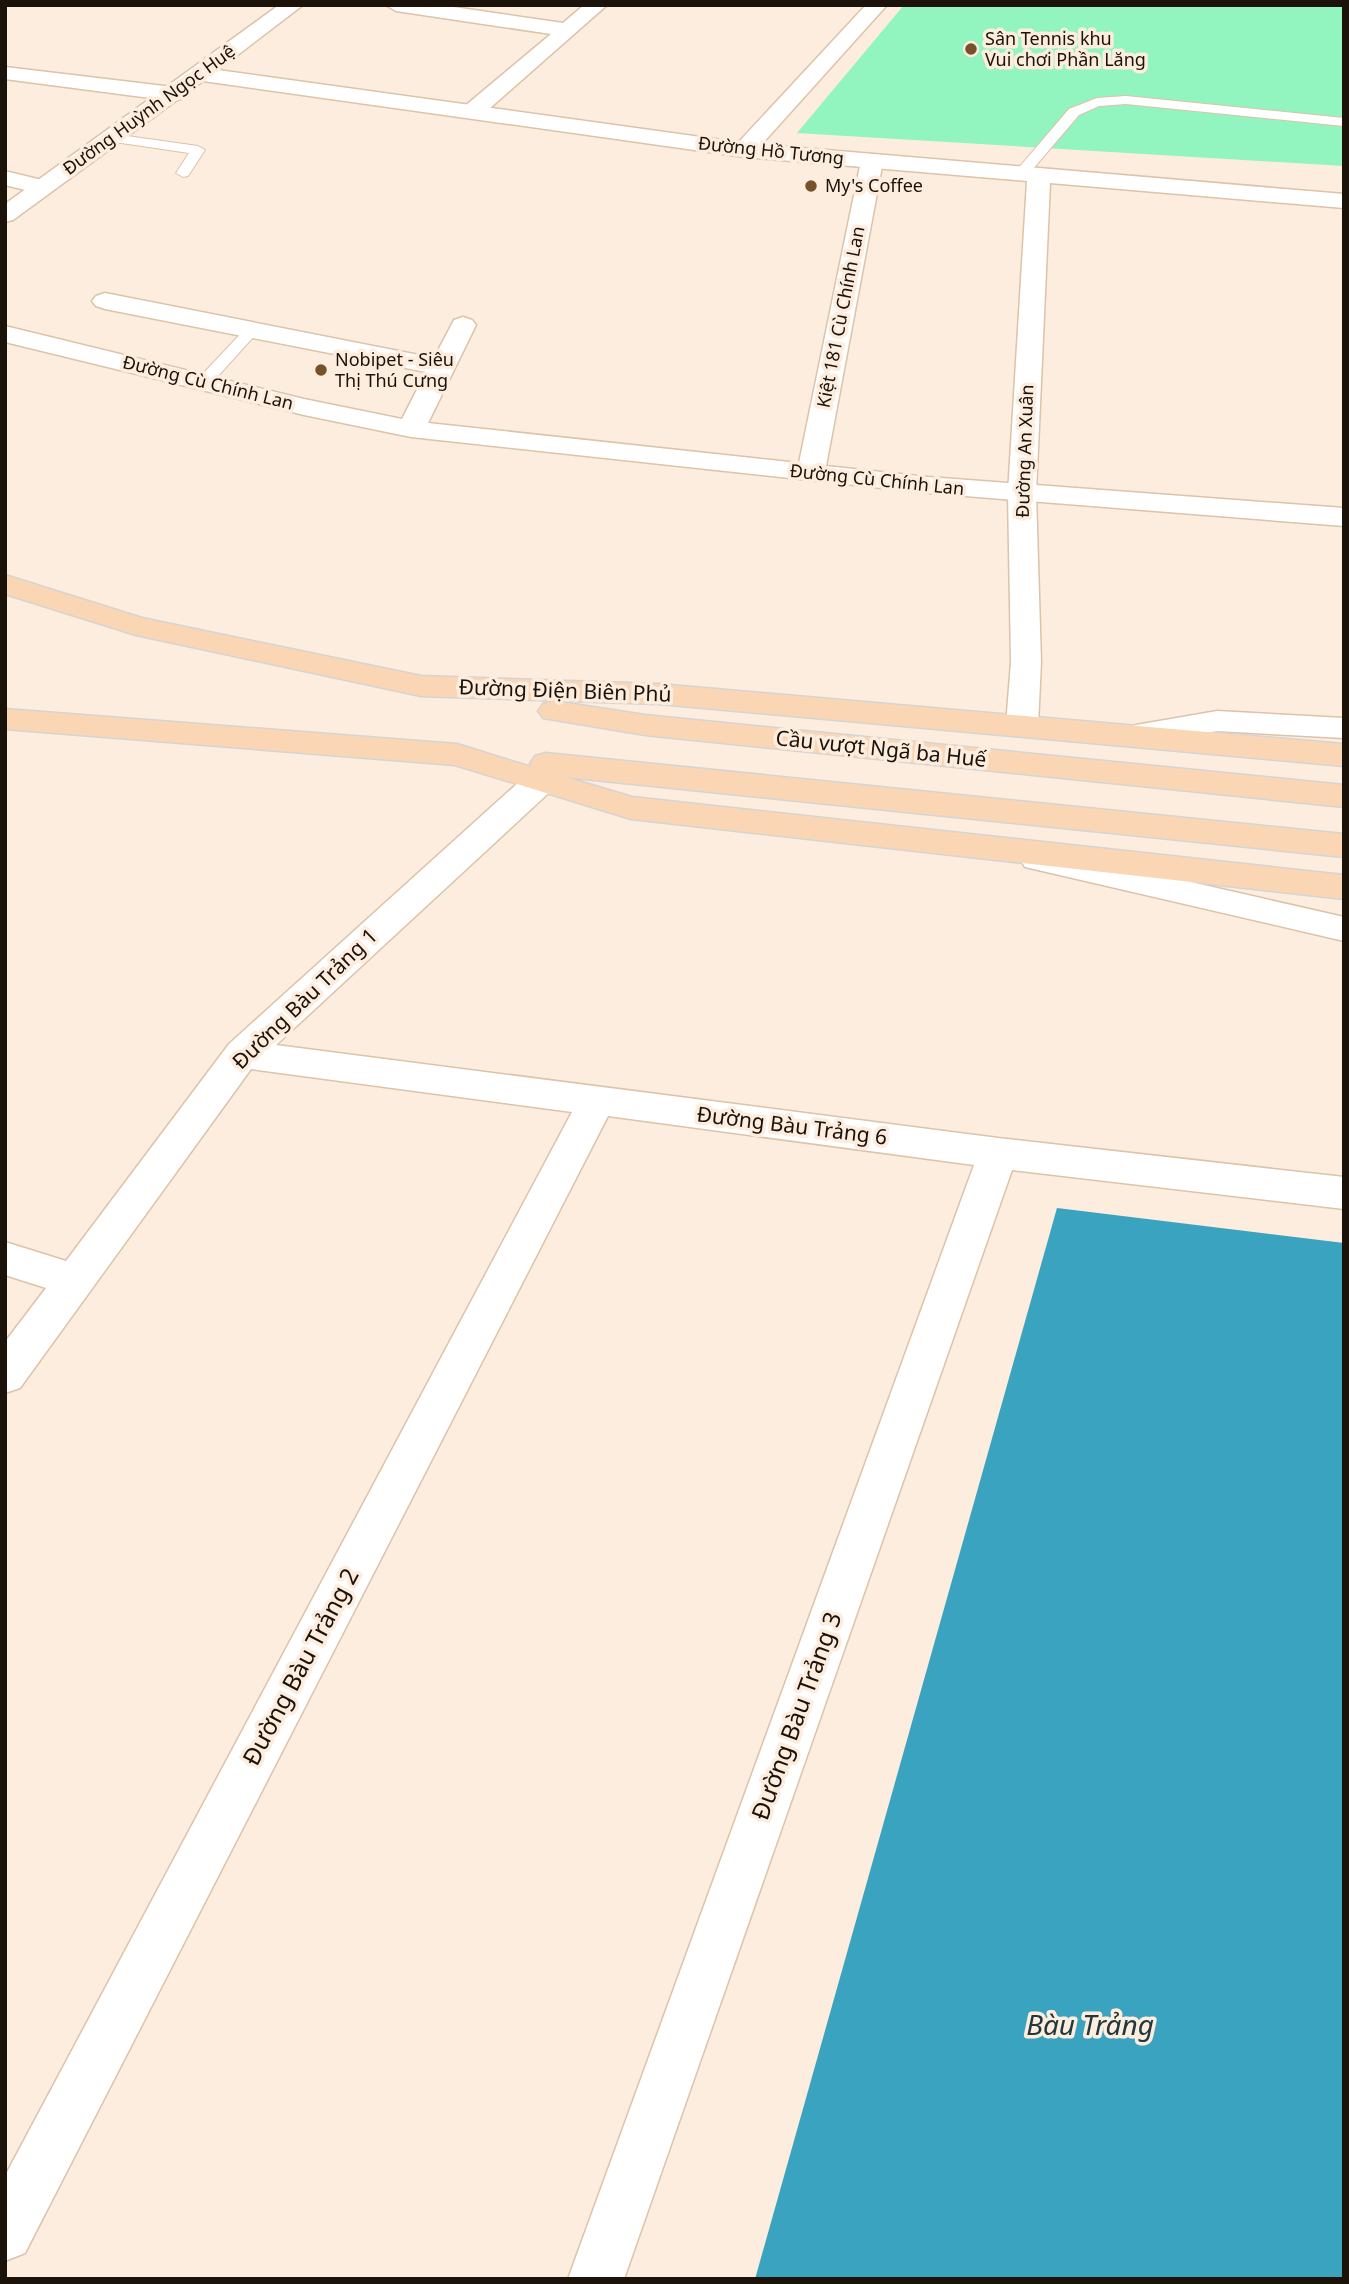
<svg xmlns="http://www.w3.org/2000/svg" width="1349" height="2284" viewBox="0 0 1349 2284" font-family="'Noto Sans',sans-serif">
<rect width="100%" height="100%" fill="#fdedde"/>
<!-- green -->
<polygon fill="#92f4be" points="904,5 1344,5 1344,166 797,133"/>
<!-- water -->
<polygon fill="#39a3c0" points="1057,1208 1344,1243 1344,2279 755,2279"/>
<g fill="none" stroke-linecap="round" stroke-linejoin="round">
<defs>
<g id="lane">
<polygon points="1126,96 1344,118 1344,126 1126,104 1099,106 1079,115 1026,177 1016,177 1016,171 1069,109 1097,98"/>
<polygon points="113,134 198,146 205,150 188,176 183,177 176,173 189,153 108,141 106,138"/>
<polygon points="251,326 259,331 256,334 210,385 198,385 196,382 198,379 246,328"/>
</g>
<g id="street">
<polygon points="386,5 440,5 563,23 584,5 607,5 481,116 465,116 462,111 465,106 551,34 396,11"/>
<polygon points="866,5 887,5 752,155 736,155 733,150 736,145"/>
<polygon points="5,67 173,87 181,89 184,94 181,99 173,101 5,79"/>
<polygon points="872,154 880,156 883,161 826,466 928,477 1344,508 1344,526 928,493 411,437 304,415 5,342 5,326 304,399 402,419 426,372 105,309 96,306 92,301 96,296 105,293 434,358 454,320 463,317 472,320 476,325 428,423 799,463 861,161 864,156"/>
<polygon points="5,171 50,182 54,187 50,192 42,194 5,185"/>
<polygon points="542,769 554,772 558,780 554,788 276,1045 998,1138 1344,1177 1344,1209 1012,1170 624,2279 568,2279 974,1165 608,1116 25,2253 5,2261 5,2176 572,1112 251,1069 20,1388 5,1393 5,1342 46,1288 5,1275 5,1242 66,1261 229,1044 530,772"/>
</g>
<g id="secondary">
<polygon points="279,5 303,5 218,70 744,143 1344,194 1344,208 1050,183 1036,493 1041,662 1038,725 1033,732 1022,735 1011,732 1006,725 1011,662 1008,493 1027,181 744,157 203,81 13,220 5,222 5,204"/>
<polygon points="1217,711 1344,718 1344,738 1217,731 1136,745 1125,742 1120,735 1125,728 1136,725"/>
<polygon points="1037,847 1344,917 1344,941 1025,867 1020,859 1025,851"/>
</g>
<g id="primary">
<polygon points="5,575 142,618 421,676 659,684 1344,744 1344,766 659,704 421,696 136,635 5,594"/>
<polygon points="554,701 645,715 1344,785 1344,807 645,735 543,718 538,711 543,704"/>
<polygon points="5,709 457,744 531,767 530,764 535,756 546,753 1344,834 1344,857 565,777 632,797 1344,875 1344,899 631,819 455,765 5,729"/>
</g>
</defs>
<!-- lane casing -->
<use href="#lane" stroke="#dcc3a9" stroke-width="2"/>
<!-- street casing -->
<use href="#street" stroke="#dcc3a9" stroke-width="3"/>
<!-- secondary casing -->
<use href="#secondary" stroke="#dcc3a9" stroke-width="3"/>
<!-- primary casing -->
<use href="#primary" stroke="#d6d4d3" stroke-width="3"/>
<!-- lane -->
<use href="#lane" fill="#fff" fill-rule="evenodd"/>
<!-- street -->
<use href="#street" fill="#fff" fill-rule="evenodd"/>
<!-- secondary -->
<use href="#secondary" fill="#fff" fill-rule="evenodd"/>
<!-- primary -->
<use href="#primary" fill="#fad6b5" fill-rule="evenodd"/>
</g>
<!-- markers -->
<g fill="#76512c" stroke="#fdedde" stroke-width="2.5">
<circle cx="971" cy="49" r="7"/>
<circle cx="811" cy="186" r="7"/>
<circle cx="321" cy="370" r="7"/>
</g>
<g text-anchor="middle" stroke-width="7" stroke-linejoin="round" paint-order="stroke">
<!-- far-poi labels -->
<g font-size="18" fill="#1b1209" stroke="#fdedde" text-anchor="start">
<text x="985" y="45">Sân Tennis khu<tspan x="985" dy="21">Vui chơi Phần Lăng</tspan></text>
<text x="825" y="192">My's Coffee</text>
<text x="335" y="366">Nobipet - Siêu<tspan x="335" dy="21">Thị Thú Cưng</tspan></text>
</g>
<!-- far-street labels -->
<g font-size="18" fill="#1b1209" stroke="#fdedde">
<text transform="translate(149 110) rotate(-36)" y="6">Đường Huỳnh Ngọc Huệ</text>
<text transform="translate(771 151) rotate(6)" y="6">Đường Hồ Tương</text>
<text transform="translate(841 317) rotate(-79)" y="6">Kiệt 181 Cù Chính Lan</text>
<text transform="translate(208 383) rotate(14)" y="6">Đường Cù Chính Lan</text>
<text transform="translate(1025 451) rotate(-88)" y="6">Đường An Xuân</text>
<text transform="translate(877 480) rotate(6)" y="6">Đường Cù Chính Lan</text>
</g>
<!-- street labels -->
<g font-size="21" fill="#1b1209" stroke="#fdedde">
<text transform="translate(565 691) rotate(2)" y="7">Đường Điện Biên Phủ</text>
<text transform="translate(881 749) rotate(6)" y="7">Cầu vượt Ngã ba Huế</text>
<text transform="translate(305 999) rotate(-44)" y="7">Đường Bàu Trảng 1</text>
<text transform="translate(792 1126) rotate(7)" y="7">Đường Bàu Trảng 6</text>
</g>
<!-- near-street labels -->
<g font-size="24" fill="#1b1209" stroke="#fdedde">
<text transform="translate(301 1667) rotate(-62)" y="8">Đường Bàu Trảng 2</text>
<text transform="translate(797 1716) rotate(-70)" y="8">Đường Bàu Trảng 3</text>
</g>
<!-- near-water labels -->
<g font-size="28" font-style="italic" fill="#20373e" stroke="#fdedde">
<text x="1090" y="2035">Bàu Trảng</text>
</g>
</g>
<!-- border -->
<rect width="1349" height="2284" fill="none" stroke="#1b1209" stroke-width="14"/>
</svg>
